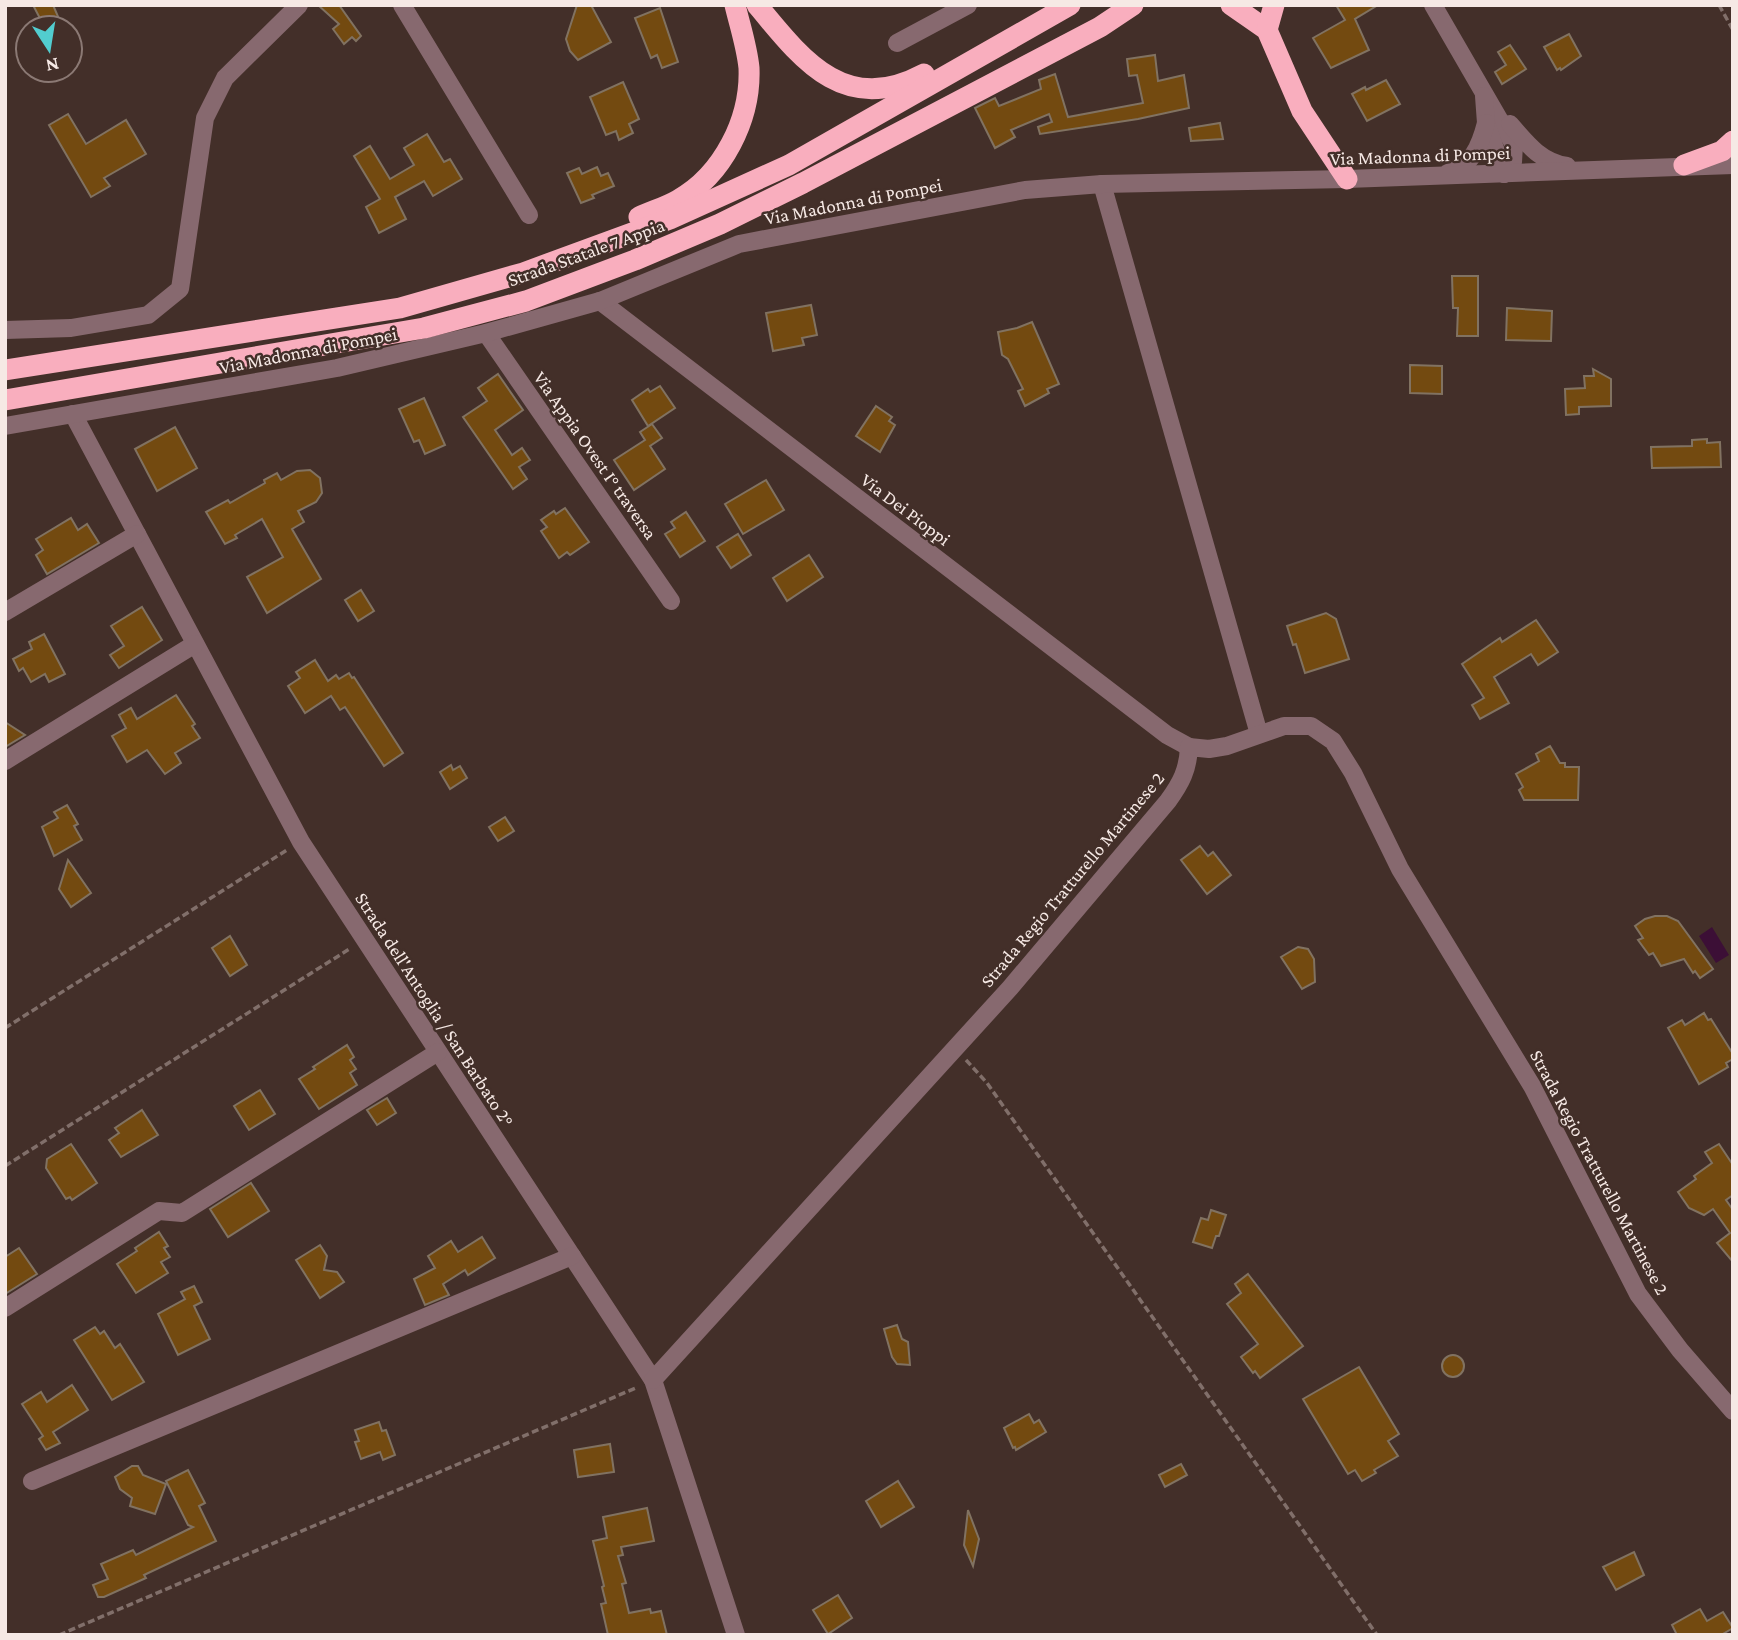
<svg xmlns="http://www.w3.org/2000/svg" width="1738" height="1640" viewBox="0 0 1738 1640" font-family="'Crimson Pro',serif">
<rect width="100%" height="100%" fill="#432f29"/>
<!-- water -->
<polygon fill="#3c0f36" points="1712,927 1729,955 1716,963 1699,936"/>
<!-- building -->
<g fill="#734a10" stroke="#817261" stroke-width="2">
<polygon points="33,5 53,5 63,28 45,28"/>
<polygon points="318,5 339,5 361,36 356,41 352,37 344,44 333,29 339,24"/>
<polygon points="577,5 591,5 611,42 578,60 570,51 566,39"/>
<polygon points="1336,5 1378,5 1355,19 1369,50 1331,68 1313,38 1345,20"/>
<polygon points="660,8 678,62 662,68 657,55 651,58 635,18"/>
<polygon points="1569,34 1581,56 1561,70 1560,68 1557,70 1544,47"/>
<polygon points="1510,45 1526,69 1502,84 1495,72 1506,65 1498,52"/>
<polygon points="1155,55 1158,81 1184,75 1189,108 1138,119 1040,134 1038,127 1052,122 1049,114 1011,130 1015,137 995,148 975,108 995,98 999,106 1041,89 1039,80 1055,74 1068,117 1143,103 1137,75 1129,76 1127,59"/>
<polygon points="1386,80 1400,104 1367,121 1352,94 1365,87 1366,90"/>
<polygon points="623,82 639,119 629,124 633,133 619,140 616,131 606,135 590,97"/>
<polygon points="68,114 86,144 126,120 146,154 104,178 110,186 91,197 49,125"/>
<polygon points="1220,123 1223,139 1191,141 1189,128"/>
<polygon points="427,134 444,162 450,159 462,179 433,196 424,181 395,197 406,219 379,233 366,207 380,199 354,156 370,146 390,179 414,165 404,148"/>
<polygon points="597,167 601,176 608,173 614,186 592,195 594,198 581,203 567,173 579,168 582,174"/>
<polygon points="1452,276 1478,276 1478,336 1457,336 1458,308 1453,308"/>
<polygon points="811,305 817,335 802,338 804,345 773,351 766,313"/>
<polygon points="1507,308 1552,311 1551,341 1506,340"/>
<polygon points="1032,322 1059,384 1047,389 1049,393 1025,406 1018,391 1023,389 1008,359 1002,355 998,332 1017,328"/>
<polygon points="1410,365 1442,366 1442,394 1410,393"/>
<polygon points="1593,369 1611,379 1611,406 1579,407 1579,414 1566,415 1565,389 1585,388 1584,376 1594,376"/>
<polygon points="498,374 523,410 495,430 512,455 522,448 530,460 519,467 527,479 513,489 463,417 487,401 478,388"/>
<polygon points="660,386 675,408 648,426 632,400 648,389 650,392"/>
<polygon points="424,398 445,445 425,454 419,440 414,442 399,409"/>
<polygon points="876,406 892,417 889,421 895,425 880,452 856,436"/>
<polygon points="652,424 662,438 650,446 665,469 634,490 614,460 645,440 640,432"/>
<polygon points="175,427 197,468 157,491 135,449"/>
<polygon points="1707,439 1707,443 1720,442 1721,467 1652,468 1651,447 1692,446 1692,440"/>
<polygon points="310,470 320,478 322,493 316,502 298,511 304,522 292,529 321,579 267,613 247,577 283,557 262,519 235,535 237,538 225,544 206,512 228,500 230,503 265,483 264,480 277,473 281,480 297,471"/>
<polygon points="766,480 784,510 743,534 725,504"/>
<polygon points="565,508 589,542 570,555 567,552 559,558 541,531 547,527 541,520 554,511 556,514"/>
<polygon points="686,512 705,541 680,557 665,534 675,528 671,522"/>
<polygon points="71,518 78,530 87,524 99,543 47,574 36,555 43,550 36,539"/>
<polygon points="738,534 751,555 731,568 717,547"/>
<polygon points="809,555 823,577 787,601 773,578"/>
<polygon points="361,590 374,611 358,621 345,600"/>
<polygon points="142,607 162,640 119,668 110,655 124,646 111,626"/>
<polygon points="1326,613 1336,619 1349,659 1305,673 1296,644 1293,645 1287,626"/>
<polygon points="1536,620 1558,652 1538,665 1531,654 1494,677 1509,703 1480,719 1472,705 1484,698 1462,664 1500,638 1502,642"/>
<polygon points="44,634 65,674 49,682 45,674 31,682 23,668 19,671 13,659 32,649 29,642"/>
<polygon points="315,660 328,681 336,675 339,679 349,673 352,678 354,677 403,753 384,766 345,707 340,710 331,696 305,713 288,686 300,678 296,672"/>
<polygon points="176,695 195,724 192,726 200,738 175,753 181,763 165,774 147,750 127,762 112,736 126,728 119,715 131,708 137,719"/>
<polygon points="5,722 25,735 5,747"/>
<polygon points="1550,746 1560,763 1565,763 1565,767 1579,767 1578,800 1524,800 1519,790 1523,787 1516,774 1539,761 1536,754"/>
<polygon points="451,765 453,770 460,766 467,778 450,789 440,772"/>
<polygon points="67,805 78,824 74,826 82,840 54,856 42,827 58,818 54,812"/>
<polygon points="505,817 514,831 498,841 489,827"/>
<polygon points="1200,846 1208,856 1213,852 1231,875 1207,894 1181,860"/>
<polygon points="68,860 91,893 71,907 59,889"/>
<polygon points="1655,916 1667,916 1678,921 1713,969 1700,978 1695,971 1693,973 1684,959 1661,966 1653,953 1649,955 1638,940 1643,938 1635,926 1645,919"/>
<polygon points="230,936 247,965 230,976 212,948"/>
<polygon points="1298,947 1308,949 1314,959 1315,982 1302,989 1281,957"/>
<polygon points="1704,1013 1708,1020 1711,1019 1733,1054 1733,1059 1726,1063 1728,1067 1699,1084 1668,1028 1682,1020 1685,1025"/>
<polygon points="347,1045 354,1057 350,1060 356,1069 350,1073 357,1085 319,1109 299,1079 315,1069 313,1067"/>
<polygon points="260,1090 275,1114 249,1130 234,1106"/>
<polygon points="387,1098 396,1113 377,1125 367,1110"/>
<polygon points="142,1110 158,1135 121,1157 109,1140 119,1133 115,1128"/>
<polygon points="71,1144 97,1183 72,1200 70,1197 66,1199 46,1168 47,1159"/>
<polygon points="1719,1144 1733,1165 1733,1195 1726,1200 1733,1210 1733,1262 1717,1243 1730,1233 1713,1209 1704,1215 1689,1208 1678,1192 1696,1179 1694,1176 1712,1163 1705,1152"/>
<polygon points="251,1183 269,1211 228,1237 210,1209"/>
<polygon points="1211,1210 1226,1215 1219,1236 1216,1236 1212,1248 1193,1242 1201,1218 1208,1220"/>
<polygon points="159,1232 168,1246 164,1248 170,1257 161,1262 168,1273 136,1293 117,1264 137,1251 135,1248"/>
<polygon points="482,1237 495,1258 468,1275 465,1270 443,1284 449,1295 425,1305 414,1279 435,1268 428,1256 451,1241 458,1252"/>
<polygon points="320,1245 327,1256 324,1270 337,1272 344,1282 320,1298 296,1260"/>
<polygon points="19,1248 37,1274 5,1294 5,1257"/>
<polygon points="1248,1274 1303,1346 1260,1378 1255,1371 1253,1373 1241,1357 1258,1344 1227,1304 1241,1293 1235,1284"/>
<polygon points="194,1286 202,1302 194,1306 210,1339 178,1355 158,1314 185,1299 181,1292"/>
<polygon points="897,1325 902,1339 908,1342 910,1365 897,1364 892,1357 884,1329"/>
<polygon points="95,1327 100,1334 104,1331 115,1348 120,1344 144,1382 112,1400 74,1340"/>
<circle cx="1453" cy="1366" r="11"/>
<polygon points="1359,1367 1399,1434 1388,1441 1398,1456 1374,1470 1376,1473 1362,1481 1355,1470 1348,1474 1303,1399"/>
<polygon points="72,1385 88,1410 53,1432 60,1443 46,1450 39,1439 43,1436 22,1404 41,1392 47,1402"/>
<polygon points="1029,1414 1034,1423 1039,1420 1046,1432 1016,1450 1015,1447 1013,1448 1004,1428"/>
<polygon points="379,1422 382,1431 386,1430 395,1455 383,1460 380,1452 361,1459 355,1442 359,1441 355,1430"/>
<polygon points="610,1444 614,1472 578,1477 574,1450"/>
<polygon points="1181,1464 1187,1475 1165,1487 1159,1475"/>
<polygon points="132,1466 138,1466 143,1475 166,1484 155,1514 130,1506 132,1498 120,1489 115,1477"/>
<polygon points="188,1470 205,1503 199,1506 216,1541 144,1575 146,1578 104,1597 98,1597 93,1585 108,1579 101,1564 133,1550 136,1555 193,1527 188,1525 166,1481"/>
<polygon points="898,1481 914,1507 881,1527 866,1501"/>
<polygon points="647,1508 654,1541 621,1547 623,1555 618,1556 626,1583 622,1584 629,1613 650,1609 651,1613 661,1611 667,1635 608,1635 601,1604 606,1603 602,1587 604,1586 593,1541 607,1538 603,1517"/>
<polygon points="968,1510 979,1539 973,1566 964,1545"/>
<polygon points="1634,1552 1644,1575 1616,1590 1603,1567"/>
<polygon points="838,1595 852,1618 828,1634 813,1610"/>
<polygon points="1700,1609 1707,1621 1723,1612 1733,1628 1721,1635 1677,1635 1672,1625"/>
</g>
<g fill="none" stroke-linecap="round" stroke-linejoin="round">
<!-- path -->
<g stroke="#816f6a" stroke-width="3.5" stroke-dasharray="7 3.5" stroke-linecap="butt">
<polyline points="1719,5 1733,30"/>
<polyline points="5,1028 287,850"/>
<polyline points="966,1060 987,1083 1377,1635"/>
<polyline points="5,1166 351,948"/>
<polyline points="59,1635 638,1387"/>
</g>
<!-- minor -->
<g stroke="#87696f" stroke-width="18">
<polyline points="402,5 529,215"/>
<polyline points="1433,5 1514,145 1513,162 1504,174"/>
<polyline points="897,43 968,5"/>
<polyline points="1484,96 1486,123 1504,174"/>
<path d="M1510,124c17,20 31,38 57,42"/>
<path d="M1448,173c24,-7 32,-27 38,-50"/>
<polyline points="1102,184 1259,734"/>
<polyline points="600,301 1167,735 1189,747"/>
<polyline points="5,330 71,328 148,315 180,289 205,118 225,78 299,5"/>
<polyline points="486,333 671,601"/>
<polyline points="73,414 301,842 653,1380 736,1635"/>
<polyline points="5,426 337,368 486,333 600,301 739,244 1025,190 1102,184 1347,179 1733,165"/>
<polyline points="5,612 137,534"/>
<polyline points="5,761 195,644"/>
<polyline points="5,1308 159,1211 182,1213 438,1052"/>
<path d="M653,1380l357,-392 158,-187c13,-18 20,-31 21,-54l20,2 18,-3 57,-20h27l22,15 20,32 47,96 132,217 106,208 42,56 53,61"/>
<polyline points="32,1481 572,1256"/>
</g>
<!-- highway -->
<g stroke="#f9aebe" stroke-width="21">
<path d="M757,5c46,56 88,111 167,69"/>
<polyline points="1231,5 1267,30 1302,111 1347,179"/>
<polyline points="1267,30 1274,5"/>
<polyline points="1684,165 1722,151 1733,141"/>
<path d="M639,217c13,-6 27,-10 39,-17 45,-25 73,-81 71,-132 -2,-21 -9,-42 -14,-63"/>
<polyline points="5,370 400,308 523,273 670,219 789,165 1070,5"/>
<polyline points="5,400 424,328 526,301 635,260 720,224 803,183 1100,27 1133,5"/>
</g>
</g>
<g text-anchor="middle" stroke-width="5" stroke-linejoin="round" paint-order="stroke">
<!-- street labels -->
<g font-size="19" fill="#f6e9e5" stroke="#432f29">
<text transform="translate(1420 155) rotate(-2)" y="7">Via Madonna di Pompei</text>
<text transform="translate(853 201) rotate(-11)" y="7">Via Madonna di Pompei</text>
<text transform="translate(586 252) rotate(-20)" y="7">Strada Statale 7 Appia</text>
<text transform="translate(308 350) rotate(-11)" y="7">Via Madonna di Pompei</text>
<text transform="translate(596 455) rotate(55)" y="7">Via Appia Ovest I° traversa</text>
<text transform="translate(906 509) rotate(37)" y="7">Via Dei Pioppi</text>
<text transform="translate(1072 879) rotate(-50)" y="7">Strada Regio Tratturello Martinese 2</text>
<text transform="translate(435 1009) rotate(57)" y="7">Strada dell'Antoglia / San Barbato 2°</text>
<text transform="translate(1600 1172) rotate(62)" y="7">Strada Regio Tratturello Martinese 2</text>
</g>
</g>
<!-- border -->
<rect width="1738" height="1640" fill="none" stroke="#f6e9e5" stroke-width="14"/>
<!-- north arrow -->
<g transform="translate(49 49) rotate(168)"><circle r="33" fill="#432f29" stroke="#8b7974" stroke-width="2"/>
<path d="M0-5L12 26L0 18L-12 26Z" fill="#52cdcf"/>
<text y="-10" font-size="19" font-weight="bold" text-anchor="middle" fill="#f6e9e5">N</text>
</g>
</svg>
